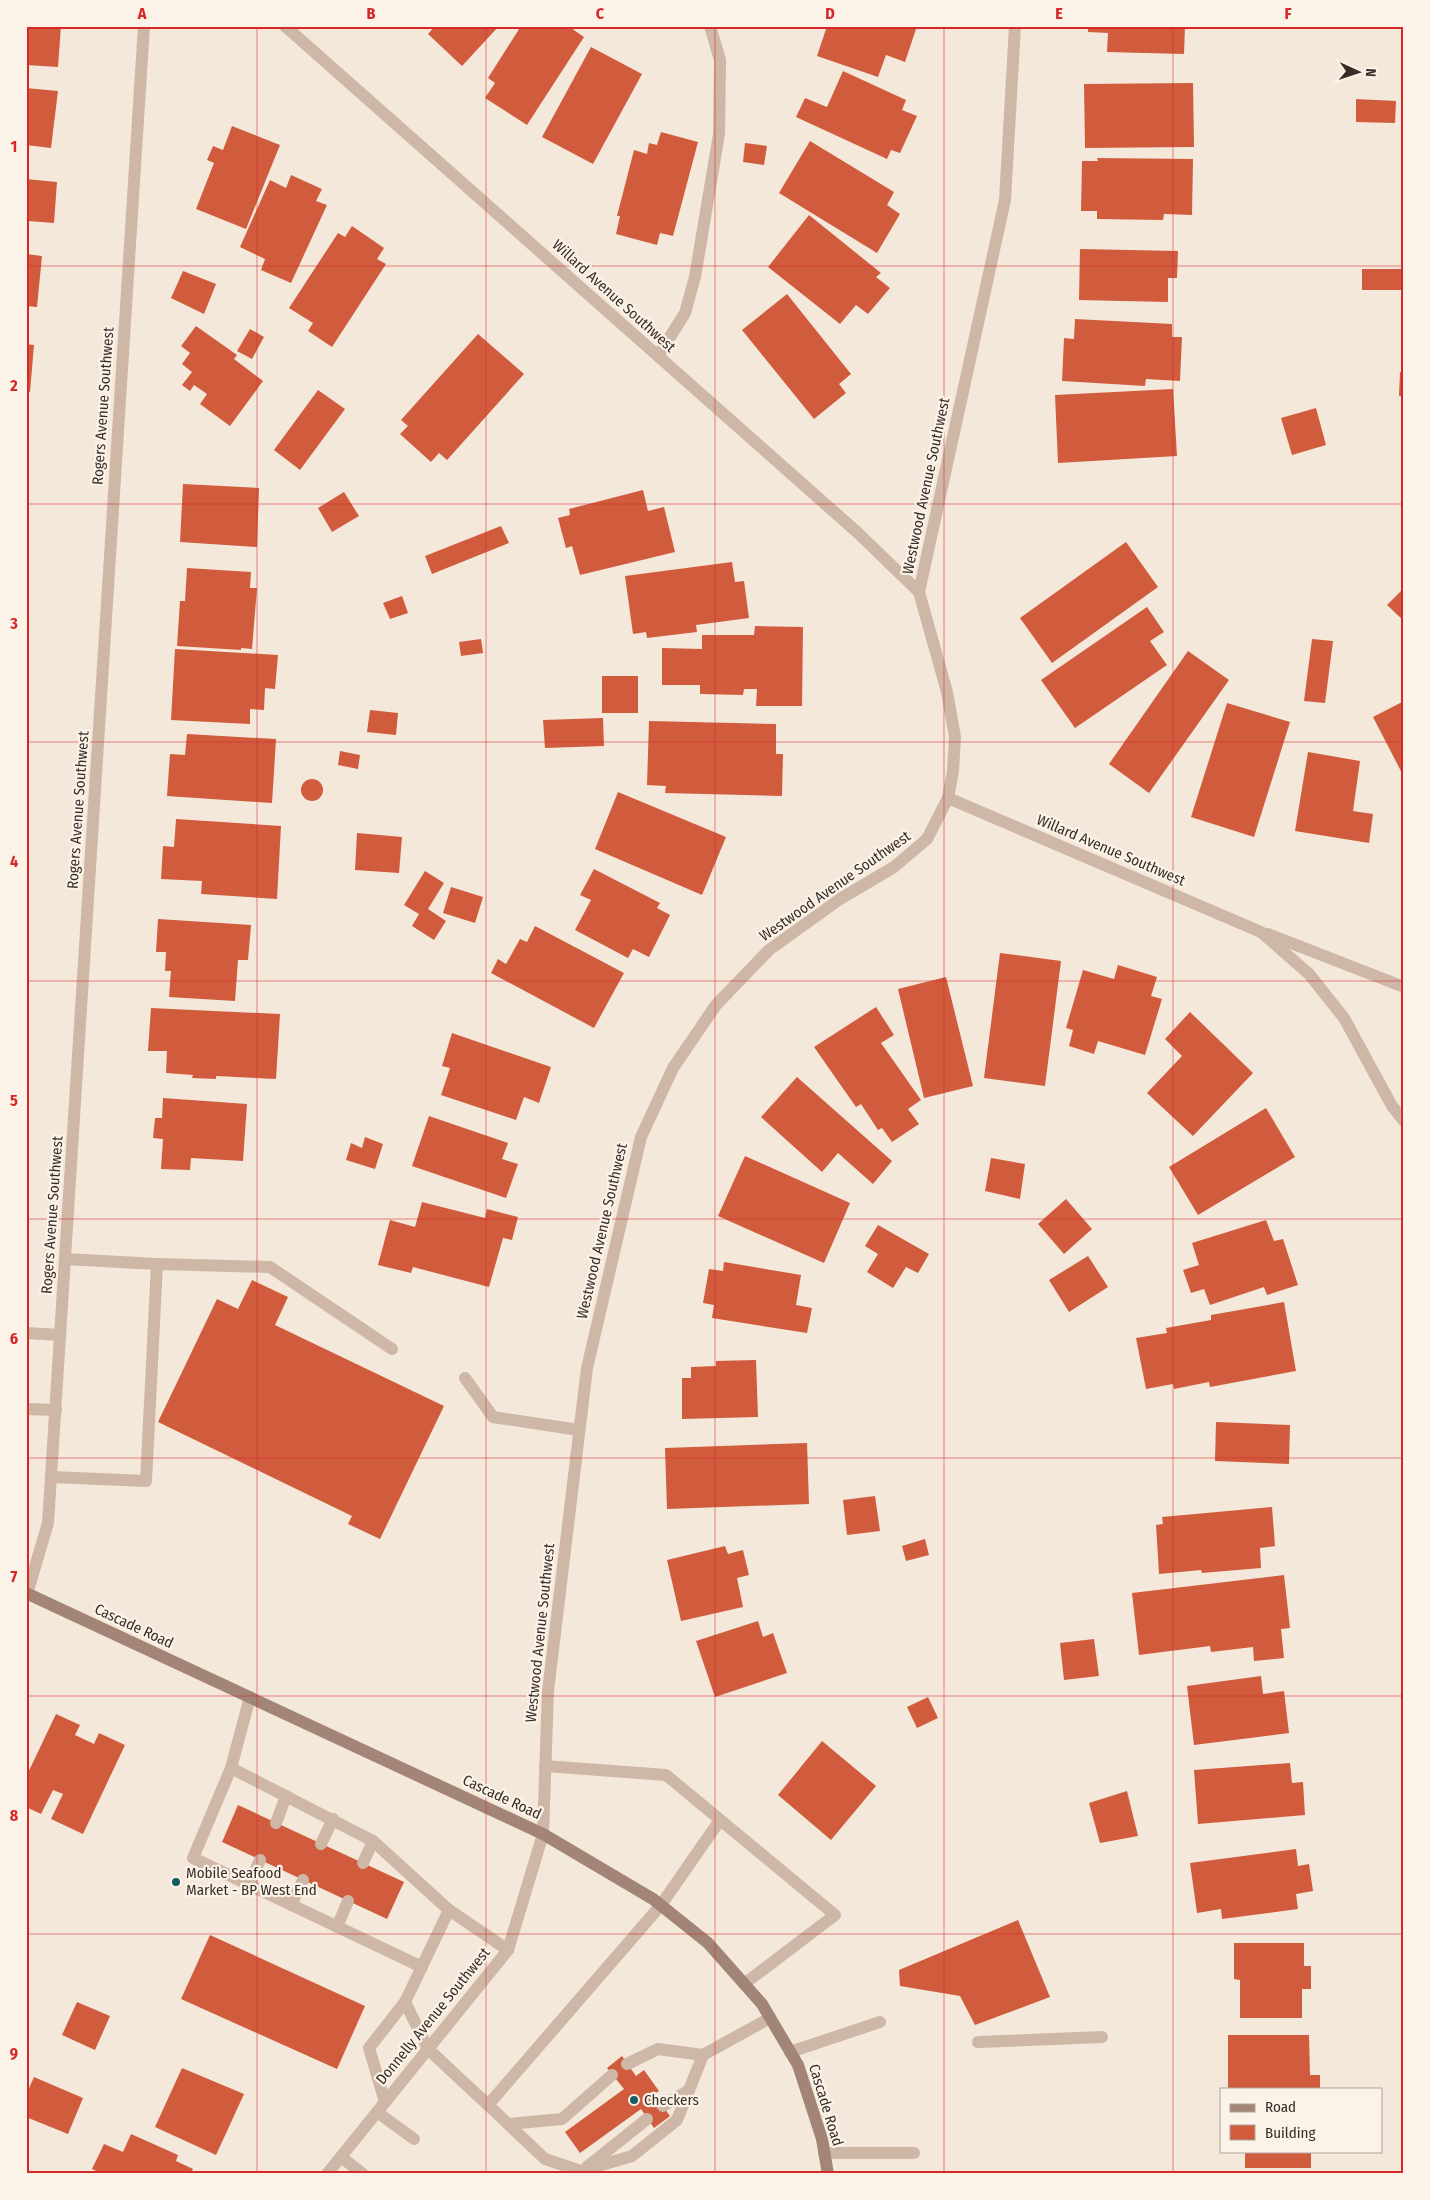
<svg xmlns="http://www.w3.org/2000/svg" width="1430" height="2200" viewBox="0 0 1430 2200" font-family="'Fira Sans Condensed',sans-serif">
<rect width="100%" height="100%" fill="#f4e8db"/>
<!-- building -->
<g fill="#d15c3d">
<polygon points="26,26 61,26 58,67 26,65"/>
<polygon points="435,26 499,26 462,66 428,34"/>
<polygon points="521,26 568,26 584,37 527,125 485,98 495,83 488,78"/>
<polygon points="827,26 917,26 905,62 886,55 878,77 817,56"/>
<polygon points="1088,26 1185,26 1184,54 1107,52 1108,33 1088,32"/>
<polygon points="591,47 642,74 593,164 542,137"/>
<polygon points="843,71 906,100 902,110 917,116 900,153 891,150 887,159 796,117 805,98 827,107"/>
<polygon points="1193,83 1194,147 1085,148 1084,84"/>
<polygon points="26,88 58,91 51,148 26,145"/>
<polygon points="1356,99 1396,101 1395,123 1356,122"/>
<polygon points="232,126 280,145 246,229 196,209 214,163 207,160 213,146 223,150"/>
<polygon points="661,132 698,142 673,236 660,233 657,245 616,234 620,216 617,216 634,150 647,154 649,143 657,145"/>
<polygon points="810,141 894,192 887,205 900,214 877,253 779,193"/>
<polygon points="745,143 767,146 764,165 743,162"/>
<polygon points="1097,158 1193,159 1192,215 1164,214 1163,220 1097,219 1097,211 1081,211 1082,161 1098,161"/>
<polygon points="291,175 322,189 316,201 327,205 291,283 261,270 265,259 240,247 270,180 286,188"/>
<polygon points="26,179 57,182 54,223 28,221 26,230"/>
<polygon points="809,215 881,273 876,277 890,288 868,314 856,305 840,324 768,267"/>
<polygon points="352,226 384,248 377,259 386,264 332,347 308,331 313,323 289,308 338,233 345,237"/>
<polygon points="1080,249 1178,251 1177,278 1168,278 1168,302 1079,300"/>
<polygon points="26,254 42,256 37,307 26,306"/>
<rect x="1362" y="269" width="39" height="21"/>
<polygon points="183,271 216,284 204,314 171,298"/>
<polygon points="787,294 851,374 839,384 846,393 814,419 742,330"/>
<polygon points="1075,319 1172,324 1172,337 1182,337 1180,381 1146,379 1145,386 1062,381 1064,338 1074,339"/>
<polygon points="196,326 237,355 234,359 263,381 230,426 200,404 207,394 194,385 190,391 182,385 192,372 182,364 190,353 181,346"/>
<polygon points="250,329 264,337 252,359 237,351"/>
<polygon points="478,334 524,374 447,460 439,453 431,462 400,434 408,426 401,420"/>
<polygon points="26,344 34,345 30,392 26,391"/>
<polygon points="1400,372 1404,372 1404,397 1399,396"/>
<polygon points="1173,389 1177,456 1058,463 1055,395"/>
<polygon points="318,390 345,409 300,470 274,450"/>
<polygon points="1316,408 1326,445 1292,455 1281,418"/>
<polygon points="183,484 259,488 257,547 180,542"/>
<polygon points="643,490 648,511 664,507 675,552 580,575 572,546 566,548 558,518 570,515 569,509"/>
<polygon points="344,492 359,516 332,532 318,508"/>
<polygon points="501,526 509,543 432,574 425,556"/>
<polygon points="1126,542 1158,587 1052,663 1020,618"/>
<polygon points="732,562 735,582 744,581 749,618 696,625 697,632 647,638 646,632 633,634 625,576"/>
<polygon points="187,568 251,572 250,588 257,588 252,649 241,648 241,650 177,646 180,601 185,601"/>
<polygon points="1404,588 1404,621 1387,605"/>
<polygon points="402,596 408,613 390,619 383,603"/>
<polygon points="1147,607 1164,632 1150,641 1167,665 1075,728 1041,680"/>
<polygon points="755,626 803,627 802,706 756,706 757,689 744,689 743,695 700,694 700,685 662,685 662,648 702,649 702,635 754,635"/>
<polygon points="481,639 483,653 461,656 459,642"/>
<polygon points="1312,639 1333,641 1325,703 1304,701"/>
<polygon points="175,649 278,655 275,689 265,688 264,710 250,709 250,724 171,720"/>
<polygon points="1188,651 1229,680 1149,793 1109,764"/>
<rect x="602" y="676" width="36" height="37"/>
<polygon points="1404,701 1404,777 1373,717"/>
<polygon points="1227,703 1290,722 1254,837 1191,817"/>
<polygon points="370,710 398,713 396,735 367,732"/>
<polygon points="603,718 604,746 545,748 543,720"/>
<polygon points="649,721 776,724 776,754 783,754 782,796 665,793 666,786 647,785"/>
<polygon points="187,734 276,739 272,803 167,796 170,754 185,755"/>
<polygon points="340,751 360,755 358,769 338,765"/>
<polygon points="1308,752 1360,761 1353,811 1373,814 1369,843 1295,831"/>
<circle cx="312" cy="790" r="11"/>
<polygon points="618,792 726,837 702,895 595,849"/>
<polygon points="176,819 281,826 277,899 201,894 202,881 161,879 163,846 174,847"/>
<polygon points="357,833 402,837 399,873 355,870"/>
<polygon points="594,869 660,903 657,908 670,915 649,957 633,949 628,958 575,930 591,900 580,895"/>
<polygon points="425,871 444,883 428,909 446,921 434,940 412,926 419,914 404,905"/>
<polygon points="451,887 483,897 475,923 443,913"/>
<polygon points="158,919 251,925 248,960 238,960 235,1001 169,997 171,971 165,971 166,952 156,952"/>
<polygon points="535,926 624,973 594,1028 491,973 498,959 506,964 520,939 527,942"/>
<polygon points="1000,953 1061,961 1045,1086 984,1078"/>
<polygon points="1118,965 1157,977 1151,996 1162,999 1145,1055 1098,1041 1094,1054 1069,1046 1073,1030 1066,1028 1083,970 1114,979"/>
<polygon points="946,977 973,1086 924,1098 898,989"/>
<polygon points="876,1007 894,1035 881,1043 921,1100 908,1109 919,1124 892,1142 882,1128 878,1130 861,1104 856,1107 814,1047"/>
<polygon points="151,1008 280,1014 276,1079 216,1076 216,1079 192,1078 193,1075 166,1073 167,1051 148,1051"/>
<polygon points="1190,1012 1253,1073 1193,1136 1147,1093 1182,1056 1165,1039"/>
<polygon points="452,1033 551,1067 539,1103 524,1097 516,1120 441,1095 450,1068 442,1066"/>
<polygon points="797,1077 892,1161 873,1184 838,1153 822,1172 761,1117"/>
<polygon points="163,1098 247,1104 243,1161 191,1158 190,1170 161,1169 163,1139 153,1138 155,1118 162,1118"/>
<polygon points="1266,1108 1295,1157 1198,1215 1169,1167"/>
<polygon points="429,1116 508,1143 502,1159 518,1164 506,1198 412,1166"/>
<polygon points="365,1137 383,1144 375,1169 346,1160 351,1143 362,1148"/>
<polygon points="745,1156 850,1203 824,1263 718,1216"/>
<polygon points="991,1158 1025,1164 1020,1199 985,1191"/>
<polygon points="1066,1199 1092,1229 1064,1254 1038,1224"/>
<polygon points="422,1202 485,1218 487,1209 518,1217 512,1240 503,1238 489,1287 413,1267 411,1273 378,1265 390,1220 415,1227"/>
<polygon points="1266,1220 1274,1241 1283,1239 1298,1285 1267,1295 1264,1287 1210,1305 1204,1289 1191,1293 1183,1270 1199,1265 1192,1243"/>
<polygon points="878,1225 929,1254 918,1273 906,1267 893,1288 867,1272 878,1254 865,1246"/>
<polygon points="1088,1256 1108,1287 1069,1312 1049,1280"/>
<polygon points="724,1262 801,1275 796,1305 812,1308 807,1333 712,1318 714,1305 703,1303 709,1269 723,1271"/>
<polygon points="252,1280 288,1297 275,1325 444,1406 380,1539 348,1524 352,1516 158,1422 217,1299 238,1309"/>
<polygon points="1284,1302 1296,1371 1210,1387 1209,1382 1174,1389 1173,1384 1146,1389 1136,1338 1167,1333 1166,1328 1211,1320 1211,1315"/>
<polygon points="756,1360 758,1417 682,1419 682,1378 691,1378 691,1367 716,1366 716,1361"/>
<polygon points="1216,1422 1290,1425 1289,1464 1215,1461"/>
<polygon points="807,1443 809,1504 667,1509 665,1448"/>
<polygon points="875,1496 880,1531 847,1535 843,1500"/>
<polygon points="1272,1507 1275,1546 1260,1548 1261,1568 1202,1573 1201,1570 1159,1574 1156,1525 1163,1524 1162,1517"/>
<polygon points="925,1539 929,1555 906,1561 902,1546"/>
<polygon points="725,1546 728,1554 743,1550 749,1575 737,1578 743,1607 681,1621 667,1560"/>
<polygon points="1284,1575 1290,1628 1281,1629 1284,1658 1254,1661 1253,1647 1211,1652 1210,1646 1139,1655 1132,1593"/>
<polygon points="758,1621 763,1637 773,1633 787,1673 715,1697 696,1641"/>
<polygon points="1094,1639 1099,1676 1064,1680 1060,1643"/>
<polygon points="1261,1676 1263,1694 1284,1691 1289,1733 1194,1745 1187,1686"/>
<polygon points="928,1697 938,1718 917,1728 907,1707"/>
<polygon points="56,1714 80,1725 75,1735 94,1744 99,1733 125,1745 83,1834 51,1819 63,1794 53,1790 41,1814 26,1807 26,1777"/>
<polygon points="822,1741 876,1786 831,1840 778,1795"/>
<polygon points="1290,1763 1292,1783 1303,1782 1305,1815 1198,1824 1194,1770"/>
<polygon points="1127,1791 1138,1836 1100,1843 1089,1803"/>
<polygon points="238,1805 404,1882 387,1919 222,1842"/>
<polygon points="1296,1849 1298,1866 1309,1864 1313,1891 1296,1894 1298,1909 1222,1919 1221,1909 1197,1913 1190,1863"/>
<polygon points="1018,1920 1050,1997 975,2025 960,1996 900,1986 899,1970"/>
<polygon points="210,1935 365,2006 337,2069 181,1999"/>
<polygon points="1234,1943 1304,1943 1304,1966 1311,1966 1311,1989 1302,1989 1302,2018 1240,2018 1240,1980 1234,1979"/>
<polygon points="77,2002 110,2016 95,2050 62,2035"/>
<polygon points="1228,2035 1309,2035 1310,2075 1320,2075 1320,2089 1228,2089"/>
<polygon points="622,2056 636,2076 644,2070 659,2091 654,2094 670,2116 654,2128 641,2109 580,2153 565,2132 624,2089 607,2068"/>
<polygon points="182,2068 244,2094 216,2155 155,2127"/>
<polygon points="34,2077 83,2098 68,2134 26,2117 26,2095"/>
<polygon points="131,2134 178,2155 176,2161 193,2169 191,2174 103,2174 92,2169 104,2144 123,2152"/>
<rect x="1245" y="2151" width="66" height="17"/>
</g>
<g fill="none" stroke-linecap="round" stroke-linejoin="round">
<!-- service -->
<g stroke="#ceb7a6" stroke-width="12">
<polyline points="658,356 685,313 695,277 719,134 720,60 710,26"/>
<polyline points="157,1264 270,1267 392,1349"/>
<polyline points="26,1333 60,1335"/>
<polyline points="465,1378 493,1417 579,1430"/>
<polyline points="26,1409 56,1410"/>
<polyline points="52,1477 146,1481 157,1264 65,1259"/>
<polyline points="250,1697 231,1768 373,1841 449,1910 508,1950"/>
<polyline points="545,1766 666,1775 835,1915 744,1984"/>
<polyline points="231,1768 193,1858 422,1967"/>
<polyline points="276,1823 286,1796"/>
<polyline points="321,1844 333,1819"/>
<polyline points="363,1863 373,1841"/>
<polyline points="249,1885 260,1860"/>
<polyline points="291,1905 303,1880"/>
<polyline points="449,1910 405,2002 428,2049 488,2105 661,1905 720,1820"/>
<polyline points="337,1927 348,1901"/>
<polyline points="978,2042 1102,2037"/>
<polyline points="790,2052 880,2022"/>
<polyline points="627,2064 658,2049 703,2055 770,2018"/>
<polyline points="385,2102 369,2048 405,2002"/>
<polyline points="488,2105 545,2159 581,2171 632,2156 677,2120 703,2055"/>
<polyline points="663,2106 689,2090"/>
<polyline points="377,2112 414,2139"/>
<polyline points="508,2124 562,2119 612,2075"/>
<polyline points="824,2153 914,2153"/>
<polyline points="341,2157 363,2174"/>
<polyline points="587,2167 647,2119"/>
</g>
<!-- minor -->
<g stroke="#ceb7a6" stroke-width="12">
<polyline points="285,26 858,533 919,592"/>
<polyline points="948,798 1261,932 1309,974 1344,1018 1392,1106 1404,1121"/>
<polyline points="1268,934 1404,987"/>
<polyline points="27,1594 48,1523 144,26"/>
<polyline points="543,1834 548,1691 587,1368 641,1137 673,1068 716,1005 769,950 840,899 894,867 927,839 948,798 953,771 955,737 947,692 919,592 1005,200 1015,26"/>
</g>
<!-- tertiary -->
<polyline stroke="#ceb7a6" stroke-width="12" points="327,2174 508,1950 543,1834"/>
<!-- secondary -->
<polyline stroke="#a28577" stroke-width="12" points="26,1593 543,1834 653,1899 708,1943 762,2004 798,2065 822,2139 828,2174"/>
</g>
<!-- grid -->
<path fill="none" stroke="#d62828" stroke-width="1" stroke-opacity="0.55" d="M257,26v2148M486,26v2148M715,26v2148M944,26v2148M1173,26v2148M26,266h1378M26,504h1378M26,742h1378M26,981h1378M26,1219h1378M26,1458h1378M26,1696h1378M26,1934h1378"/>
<!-- markers -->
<g fill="#195c5f" stroke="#fbf2e8" stroke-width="2">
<circle cx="176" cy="1882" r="5"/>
<circle cx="634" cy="2100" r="5"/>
</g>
<g text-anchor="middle" stroke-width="4.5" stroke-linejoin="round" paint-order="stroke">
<!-- street labels -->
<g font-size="15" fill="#392d28" stroke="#fbf2e8">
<text transform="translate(614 296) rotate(42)" y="5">Willard Avenue Southwest</text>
<text transform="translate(103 406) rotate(-86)" y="5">Rogers Avenue Southwest</text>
<text transform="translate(926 486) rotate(-78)" y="5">Westwood Avenue Southwest</text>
<text transform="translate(78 810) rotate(-86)" y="5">Rogers Avenue Southwest</text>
<text transform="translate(1111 850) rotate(23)" y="5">Willard Avenue Southwest</text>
<text transform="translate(835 886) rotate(-35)" y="5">Westwood Avenue Southwest</text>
<text transform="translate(52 1215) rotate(-86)" y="5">Rogers Avenue Southwest</text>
<text transform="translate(602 1231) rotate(-77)" y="5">Westwood Avenue Southwest</text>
<text transform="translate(134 1626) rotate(25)" y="5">Cascade Road</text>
<text transform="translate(540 1633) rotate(-84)" y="5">Westwood Avenue Southwest</text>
<text transform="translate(502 1797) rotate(25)" y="5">Cascade Road</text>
<text transform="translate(433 2016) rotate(-51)" y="5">Donnelly Avenue Southwest</text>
<text transform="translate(826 2105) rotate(73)" y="5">Cascade Road</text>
</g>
<!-- poi labels -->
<g font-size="15" fill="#392d28" stroke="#fbf2e8" text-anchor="start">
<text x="186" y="1878">Mobile Seafood<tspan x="186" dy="17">Market - BP West End</tspan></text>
<text x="644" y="2105">Checkers</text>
</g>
</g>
<!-- border -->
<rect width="1430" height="2200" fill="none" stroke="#fbf2e8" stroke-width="55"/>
<!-- legend -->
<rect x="1220" y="2088" width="162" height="65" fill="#fbf2e8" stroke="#ada39b"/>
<rect x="1230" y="2104" width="25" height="8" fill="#a28577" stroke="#ada39b"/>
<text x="1265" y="2112" font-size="15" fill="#392d28">Road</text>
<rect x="1230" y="2125" width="25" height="15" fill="#d15c3d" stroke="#ada39b"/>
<text x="1265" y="2138" font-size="15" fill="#392d28">Building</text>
<!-- north arrow -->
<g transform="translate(1358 72) rotate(93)" stroke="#fbf2e8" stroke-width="4" paint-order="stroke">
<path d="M0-4L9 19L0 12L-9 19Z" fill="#392d28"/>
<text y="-8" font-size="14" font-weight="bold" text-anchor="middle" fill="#392d28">N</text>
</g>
<rect x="28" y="28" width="1374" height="2144" fill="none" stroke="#d62828" stroke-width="2"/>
<g font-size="16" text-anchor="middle" font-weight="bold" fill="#d62828">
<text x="142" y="19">A</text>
<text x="371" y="19">B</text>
<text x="600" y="19">C</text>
<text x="830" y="19">D</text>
<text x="1059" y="19">E</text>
<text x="1288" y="19">F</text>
<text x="14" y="152">1</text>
<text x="14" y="391">2</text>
<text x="14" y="629">3</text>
<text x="14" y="867">4</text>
<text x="14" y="1106">5</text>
<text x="14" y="1344">6</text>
<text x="14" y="1582">7</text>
<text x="14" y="1821">8</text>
<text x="14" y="2059">9</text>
</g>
</svg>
